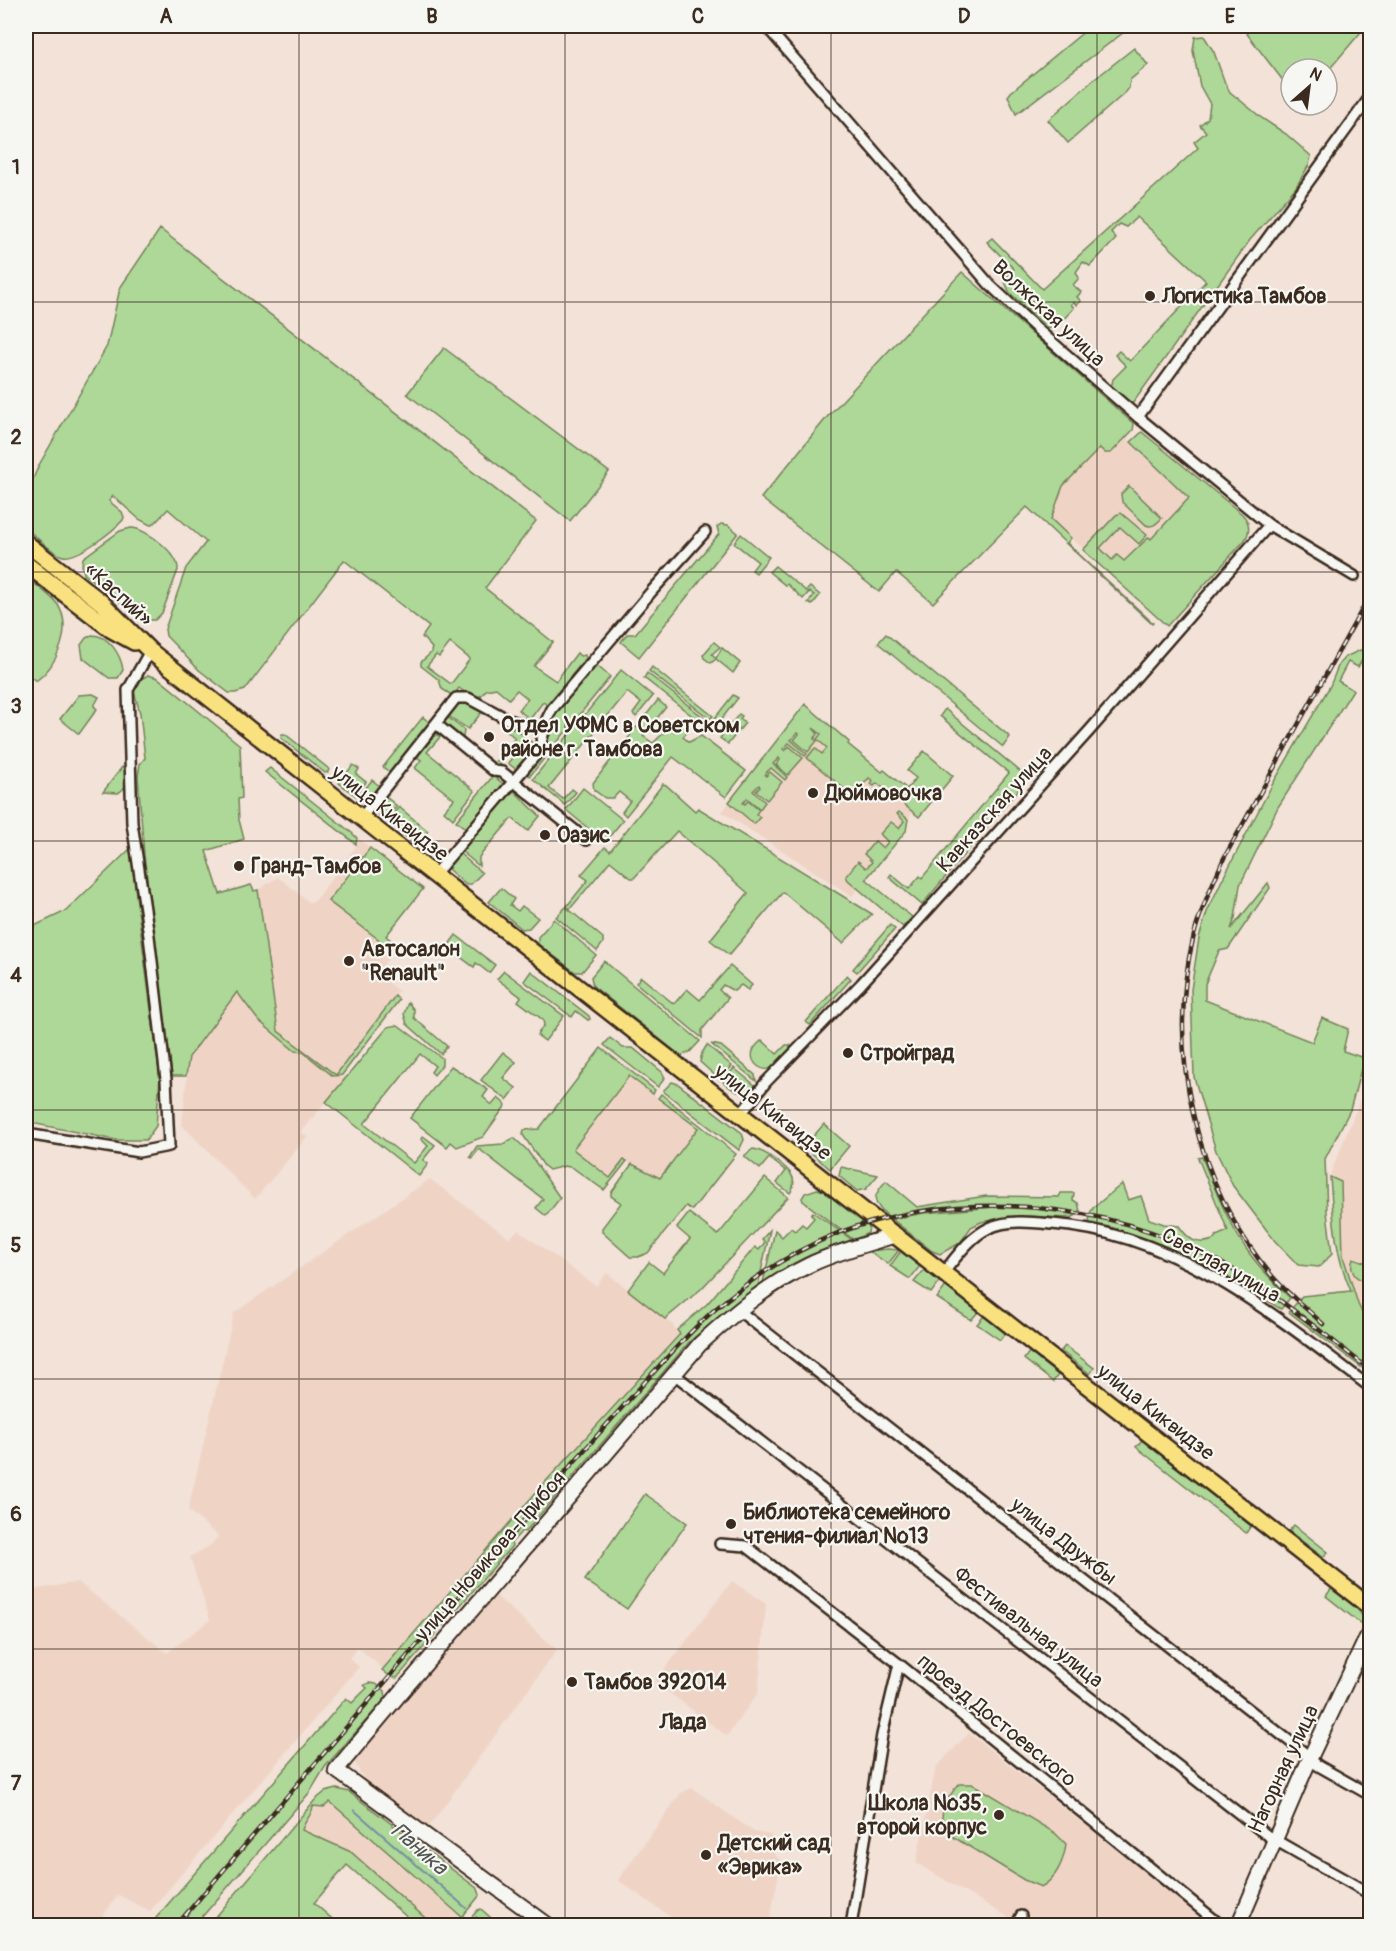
<svg xmlns="http://www.w3.org/2000/svg" width="1396" height="1951" viewBox="0 0 1396 1951" font-family="Pangolin,sans-serif">
<rect width="100%" height="100%" fill="#f2e2d8"/>
<filter id="ink" filterUnits="userSpaceOnUse"><feTurbulence type="fractalNoise" baseFrequency=".0167" numOctaves="2"/><feDisplacementMap in="SourceGraphic" scale="12" xChannelSelector="R" yChannelSelector="G"/><feConvolveMatrix kernelMatrix="1 2 1 2 8 2 1 2 1" color-interpolation-filters="sRGB"/></filter>
<g filter="url(#ink)">
<!-- built -->
<g fill="#efd4c6">
<polygon points="1108,421 1190,498 1114,578 1051,519 1075,456"/>
<polygon points="805,704 849,742 841,751 842,754 913,812 908,819 906,831 852,896 722,812"/>
<polygon points="359,839 423,889 386,936 398,946 377,973 398,991 336,1075 278,1031 258,890 278,877 309,902 314,902 357,845"/>
<polygon points="237,992 258,1020 295,1051 303,1052 333,1076 342,1075 345,1078 301,1132 307,1137 255,1199 182,1125 189,1057"/>
<polygon points="629,1076 698,1128 660,1178 624,1160 610,1178 573,1149"/>
<polygon points="1369,1078 1370,1079 1370,1330 1343,1272 1333,1223 1330,1175"/>
<polygon points="430,1179 509,1238 518,1230 596,1286 607,1273 671,1323 680,1334 538,1490 383,1669 358,1647 349,1658 359,1667 150,1911 118,1895 97,1924 26,1916 26,1591 78,1582 167,1653 210,1620 190,1557 211,1545 218,1536 188,1510 234,1313"/>
<polygon points="994,1205 1034,1206 1079,1213 1077,1215 1034,1209 970,1208 911,1215 892,1219 890,1218 948,1208"/>
<polygon points="732,1581 766,1604 758,1693 727,1736 655,1682"/>
<polygon points="495,1595 557,1650 428,1828 365,1782 353,1759 471,1618"/>
<polygon points="969,1733 1184,1903 1206,1925 1021,1925 916,1863 936,1767"/>
<polygon points="692,1788 754,1832 771,1835 774,1841 771,1849 781,1862 769,1925 682,1925 618,1880 681,1793"/>
<polygon points="330,1801 473,1925 433,1925 351,1852 301,1830 304,1823 312,1814 313,1806"/>
</g>
<!-- green -->
<g fill="#add897" stroke="#74815a" stroke-width="1.5" fill-rule="evenodd">
<polygon points="1091,26 1132,26 1016,114 1008,96 1011,92"/>
<polygon points="1241,26 1269,26 1274,28 1281,26 1366,26 1327,72 1327,69 1291,69 1291,91"/>
<polygon points="1204,36 1214,52 1225,83 1230,92 1263,119 1286,134 1311,156 1309,165 1296,187 1250,240 1133,403 1129,405 1107,389 1112,384 1113,379 1126,366 1115,355 1119,351 1130,361 1206,281 1137,217 1126,227 1119,224 1111,232 1116,239 1090,266 1083,262 1076,272 1079,278 1073,285 1081,292 1077,297 1081,301 1077,305 1073,302 1071,304 1074,308 1057,326 1048,329 1010,293 1004,280 1014,269 987,242 992,238 1042,289 1198,148 1194,142 1206,132 1200,125 1208,118 1210,104 1200,86 1193,51 1195,37"/>
<polygon points="1134,48 1148,65 1130,80 1129,88 1126,92 1068,143 1048,120 1091,82"/>
<path d="M160,229l376,292 -51,67 68,54 -19,24 22,15 21,-28 3,3 5,-1 1,3 -39,47 -4,-3 -13,17 -12,-9 10,-11 -11,-9 -8,9 -13,-11 -10,2c-10,14 -15,6 -27,-2l-6,8 -11,-7 -3,-9 -18,-14v-4l11,-10 -1,-1 1,-3 -10,-11 7,-10 -85,-67 -99,130 -10,3h-6l-30,-23 -33,-34 -1,-7 21,-61 20,-26 -38,-33 -12,13 -6,3 -11,-6 -26,-23 -4,5 13,11 2,5 -1,3c-10,11 -45,39 -60,36 -10,-2 -29,-21 -37,-28v-33l13,-30 68,-119 13,-58zM450,643l20,16 -19,25 -24,-18 9,-11 3,2z"/>
<polygon points="962,272 1134,424 1133,430 1111,453 1105,453 1100,448 1063,486 1051,519 1071,538 1067,543 1153,623 1152,624 1027,507 933,603 896,572 879,592 761,498 828,416"/>
<polygon points="444,348 609,472 570,521 407,394"/>
<path d="M1142,432l100,82c8,8 9,16 3,26l-78,86 -84,-76 33,-35 5,-2 26,22 -8,9 -19,-17 -20,21 12,12 5,-5 7,6 25,-24 2,2 38,-41 -58,-56z"/>
<path d="M1129,486l33,32c-5,5 -9,10 -16,7l-24,-23 -1,-8z"/>
<polygon points="721,524 728,525 738,533 639,657 621,642 627,634 635,634 719,534 717,527"/>
<path d="M131,528c15,0 48,26 47,42l-16,43 -7,7h-12l-59,-46 -2,-9 1,-7 37,-27z"/>
<polygon points="741,534 769,557 756,573 752,570 758,562 734,543"/>
<polygon points="775,566 806,591 810,587 820,595 812,605 808,603 814,595 809,592 803,599 787,584 785,585 769,572"/>
<path d="M26,577c10,9 24,17 32,28 15,24 -1,61 -22,76l-4,-3 -6,1z"/>
<polygon points="886,634 1010,737 1003,747 878,643"/>
<path d="M92,635c17,0 29,20 31,35l-5,8h-9l-26,-20 -2,-13 5,-7z"/>
<polygon points="714,642 720,647 712,654 716,658 722,648 740,663 733,673 716,659 711,663 704,658 703,655"/>
<polygon points="1365,648 1367,652 1358,667 1348,662 1338,681 1353,690 1278,807 1240,885 1235,918 1231,929 1268,883 1270,888 1228,949 1219,951 1205,984 1205,1000 1312,1042 1322,1018 1348,1029 1343,1051 1370,1060 1370,1071 1361,1069 1350,1110 1325,1159 1327,1212 1332,1254 1319,1267 1298,1265 1275,1241 1233,1186 1216,1151 1194,1077 1191,990 1199,938 1207,912 1222,880 1272,785 1330,686 1339,664 1345,657"/>
<polygon points="594,663 610,677 530,776 526,773 546,748 553,713"/>
<polygon points="652,667 713,716 710,719 649,671"/>
<polygon points="621,670 653,696 636,717 633,714 641,703 627,692 549,788 563,799 572,789 576,792 565,805 533,779"/>
<polygon points="647,673 708,721 705,726 644,678"/>
<polygon points="148,675 158,678 240,745 242,798 238,799 239,820 244,839 206,851 220,894 251,885 254,891 258,890 278,1031 336,1075 395,996 399,1000 342,1075 333,1076 303,1052 295,1051 258,1020 237,992 189,1057 186,1076 172,1076 144,855 138,776 140,764 145,758 140,713 134,691 138,681"/>
<polygon points="93,694 99,697 94,706 97,709 79,734 60,719 79,695"/>
<polygon points="733,695 738,698 712,731 707,728"/>
<polygon points="460,699 468,701 482,712 468,729 447,715"/>
<polygon points="658,700 666,707 643,736 653,743 669,728 675,732 684,721 691,727 683,737 689,742 701,736 746,771 726,797 673,757 626,816 622,812 630,801 619,792 613,798 605,798 594,790 593,783"/>
<polygon points="805,704 849,742 848,744 882,772 884,770 907,789 916,778 907,771 924,751 953,776 919,817 877,783 874,786 871,784 873,781 869,778 862,786 866,790 861,795 854,797 807,758 815,748 822,754 827,748 817,739 821,734 813,728 818,734 814,739 817,741 808,752 794,740 799,734 797,733 791,740 807,754 805,756 789,743 783,749 785,751 789,746 803,758 788,775 776,765 780,760 779,758 773,764 787,777 785,780 771,768 765,774 766,776 770,772 782,782 767,800 756,791 760,787 759,785 753,791 765,802 760,809 747,798 743,803 745,804 748,801 759,810 756,814 760,817 754,824 729,802"/>
<polygon points="945,709 1028,778 922,905 889,877 891,874 909,889 920,876 922,878 1009,773 940,716"/>
<polygon points="739,714 742,716 740,719 745,723 728,744 720,738"/>
<polygon points="446,716 464,730 463,738 494,763 497,760 501,763 497,769 442,725"/>
<polygon points="423,717 431,724 392,774 383,767"/>
<polygon points="511,725 536,746 519,772 508,763 514,755 506,749 515,738 506,730"/>
<polygon points="282,734 285,734 329,769 328,772 325,773 281,738"/>
<polygon points="436,734 440,737 427,752 475,791 453,819 444,811 454,799 415,768 421,760 417,757"/>
<polygon points="353,765 359,769 356,774 366,782 356,796 339,783"/>
<path d="M122,767l4,3c2,9 1,18 -8,23l-15,-1z"/>
<polygon points="270,768 352,833 357,838 356,844 265,772"/>
<polygon points="493,776 506,786 469,831 456,821"/>
<polygon points="372,780 381,787 368,803 365,803 358,798"/>
<polygon points="663,784 666,785 695,811 698,808 872,914 843,943 783,892 729,955 710,940 748,893 677,831 634,878 631,878 610,861 570,909 567,906 588,880 581,875 605,847 610,851"/>
<polygon points="583,788 623,820 609,837 604,834 600,838 566,810"/>
<polygon points="513,790 540,816 528,831 512,818 479,857 479,866 461,851"/>
<path d="M385,796l12,10 -12,13c-14,-6 -7,-14 0,-23z"/>
<polygon points="399,807 428,831 421,838 411,840 403,835 396,827 400,822 392,815"/>
<polygon points="899,812 908,819 906,831 866,879 912,917 903,927 848,880 846,876 858,861 866,868 872,862 864,854 875,841 883,848 888,842 880,834 891,822 899,828 904,821 897,814"/>
<polygon points="370,848 423,889 386,936 398,946 394,951 328,901"/>
<polygon points="130,849 160,1078 156,1126 146,1140 116,1140 26,1122 26,930 66,911"/>
<polygon points="459,853 482,873 471,884 466,885 449,870 450,864"/>
<polygon points="501,888 514,899 510,905 518,911 522,906 538,918 529,928 522,929 489,902"/>
<polygon points="566,907 603,938 603,943 597,951 556,917"/>
<polygon points="554,919 596,955 582,972 575,972 538,944 538,937"/>
<polygon points="890,925 895,929 857,972 853,969"/>
<polygon points="456,935 495,965 489,973 476,963 474,967 447,947"/>
<polygon points="604,961 700,1041 690,1052 681,1056 593,986 591,977"/>
<polygon points="730,966 752,985 748,990 741,985 734,991 723,985 719,990 728,998 702,1030 702,1038 636,983 641,977 674,1004 687,989 700,1000"/>
<polygon points="504,971 564,1016 545,1041 537,1035 544,1025 543,1020 518,1001 521,997 497,979"/>
<polygon points="531,971 589,1016 590,1019 588,1020 576,1011 572,1017 524,981"/>
<polygon points="847,975 851,979 810,1025 806,1022"/>
<polygon points="408,1002 414,1010 414,1018 447,1046 441,1054 407,1024 404,1014"/>
<polygon points="398,1025 442,1058 442,1065 434,1075 431,1072 435,1066 420,1054 364,1124 414,1163 428,1146 421,1139 423,1136 435,1145 423,1160 428,1164 419,1176 326,1102 388,1027"/>
<polygon points="610,1038 623,1048 633,1048 662,1072 665,1078 658,1087 604,1045"/>
<path d="M762,1040l15,14 9,-9h4l1,4c-5,6 -10,14 -17,18 -10,7 -25,-3 -21,-16 1,-4 6,-8 9,-11z"/>
<polygon points="711,1044 721,1046 755,1075 756,1081"/>
<polygon points="707,1045 732,1066 720,1080 700,1062 702,1053"/>
<polygon points="601,1048 655,1090 653,1094 629,1076 573,1149 610,1178 624,1160 627,1161 604,1190 573,1168 565,1166 549,1170 544,1166 523,1135 524,1130 539,1129"/>
<polygon points="503,1052 516,1062 503,1078 516,1088 507,1100 481,1080"/>
<polygon points="451,1066 488,1090 483,1097 492,1105 498,1098 506,1105 483,1137 457,1147 451,1142 447,1147 410,1118"/>
<path d="M734,1068l22,18c-12,14 -22,5 -33,-4z"/>
<polygon points="672,1082 678,1084 742,1133 744,1140 739,1150 663,1091"/>
<polygon points="661,1094 736,1154 692,1210 686,1206 648,1253 638,1257 630,1257 602,1232 602,1228 621,1203 611,1196 611,1193 632,1164 660,1178 698,1128 658,1098"/>
<polygon points="824,1124 849,1146 830,1169 804,1147"/>
<polygon points="514,1138 527,1150 560,1198 546,1216 536,1208 543,1199 479,1149 472,1158 470,1157 477,1146 503,1144"/>
<path d="M753,1149c10,1 32,16 38,25 4,6 3,13 -1,19l-13,-10 9,-12 -17,-13 -9,11 -16,-13z"/>
<path d="M1202,1157c13,32 25,64 45,93 12,18 28,33 43,48l-9,11c-31,-19 -61,-38 -94,-53 -31,-14 -65,-24 -98,-33l1,-10 3,-5 29,-24 6,16 13,-4 8,23 15,5 15,2c9,13 17,20 34,14l3,-4 12,-5 -30,-73z"/>
<polygon points="841,1167 878,1175 866,1189 857,1191 839,1176"/>
<path d="M1330,1177l11,5 2,74 15,48 12,26v44l-81,-62 13,-16 49,-5c-16,-35 -18,-75 -21,-114z"/>
<polygon points="765,1178 788,1197 701,1289 665,1319 628,1290 649,1262 663,1273 690,1239 677,1228 689,1213 718,1235"/>
<path d="M886,1181l31,26 69,-11 73,1 2,-4h13l-1,7 5,3 2,8 -1,2c-63,-11 -127,-10 -189,5 -17,-14 -20,-20 -4,-37z"/>
<polygon points="817,1189 824,1191 864,1222 869,1227 868,1233 854,1240 803,1201 802,1198 805,1193"/>
<polygon points="995,1207 1034,1209 1077,1215 1071,1218 1020,1216 981,1222 971,1227 960,1243 940,1254 932,1251 892,1219 924,1213"/>
<polygon points="813,1212 852,1240 806,1258 763,1283 775,1230 782,1237 791,1228 795,1231 802,1224 806,1227 814,1218 811,1214"/>
<polygon points="770,1230 758,1286 690,1341 525,1532 522,1531 511,1543 512,1546 397,1678 391,1677 382,1670 383,1669 538,1490 680,1334 677,1330 707,1304 755,1247 759,1250 765,1242 762,1239"/>
<polygon points="888,1249 899,1250 888,1264 869,1251"/>
<polygon points="901,1251 920,1266 910,1279 890,1266"/>
<path d="M1353,1258l17,6v14l-2,3c-14,0 -19,-12 -15,-23z"/>
<polygon points="925,1269 940,1281 931,1293 914,1282"/>
<polygon points="946,1286 978,1312 971,1320 937,1298"/>
<polygon points="984,1316 1005,1333 1000,1340 977,1324"/>
<polygon points="1065,1346 1094,1368 1090,1374 1061,1351"/>
<polygon points="1029,1352 1058,1375 1053,1382 1024,1359"/>
<polygon points="1142,1440 1251,1526 1246,1533 1136,1447"/>
<polygon points="645,1494 687,1523 627,1609 585,1580"/>
<polygon points="1294,1525 1328,1552 1323,1557 1289,1531"/>
<path d="M1331,1589c13,10 34,20 34,38l-39,-31z"/>
<polygon points="369,1683 376,1684 385,1691 386,1698 325,1767 310,1792 195,1925 150,1925 346,1698 352,1703 367,1688 364,1685"/>
<path d="M959,1784h13l13,7 70,42 11,11c-2,17 -10,35 -25,43l-17,-7 -82,-50c-2,-20 4,-31 17,-46z"/>
<path d="M337,1789l12,3 129,97 2,6 -18,22 -132,-115 -6,5 -11,-1c-1,10 -9,15 -11,24l49,22 82,73h-17l-69,-60 -33,38 25,22h-130l106,-125 10,-8z"/>
<polygon points="481,1909 499,1925 473,1925 468,1921 478,1910"/>
</g>
<g fill="none" stroke-linecap="round" stroke-linejoin="round">
<!-- stream -->
<g stroke="#7191a0" stroke-width="2">
<polyline points="354,1810 466,1908"/>
<polyline points="476,1917 485,1926"/>
</g>
<defs>
<g id="street">
<polyline points="766,26 990,285 1037,329 1138,417 1269,525 1354,576"/>
<polyline points="1138,417 1370,97"/>
<polyline points="436,724 494,771 502,772 587,840"/>
<polyline points="361,818 456,698 468,698 509,720 545,731"/>
<polyline points="434,875 539,751 547,719 552,709 651,592 705,532"/>
<polyline points="741,1114 766,1082 861,984 1090,730 1269,525"/>
<polyline points="26,1134 139,1152 169,1146 166,1079 149,936 132,823 128,690 150,651"/>
<path d="M944,1272c13,-16 26,-35 45,-44 19,-9 43,-6 63,-4 124,9 223,91 318,163"/>
<polyline points="738,1310 1306,1754 1317,1765 1370,1795"/>
<polyline points="674,1374 1268,1836 1370,1894"/>
<polyline points="720,1544 746,1546 899,1664 1222,1926"/>
<polyline points="851,1926 882,1735 899,1664"/>
<polyline points="1016,1926 1021,1916"/>
</g>
<g id="secondary">
<path d="M549,1926l-213,-156 67,-80 297,-346c34,-31 67,-59 109,-79 27,-13 58,-21 87,-30"/>
<polyline points="1238,1926 1310,1758 1370,1631"/>
</g>
<g id="primary">
<polyline points="26,543 102,603 150,651 377,830 1370,1607"/>
<polyline points="26,564 112,630 134,642"/>
</g>
</defs>
<!-- street casing -->
<use href="#street" stroke="#3b2a1e" stroke-width="14"/>
<!-- secondary casing -->
<use href="#secondary" stroke="#3b2a1e" stroke-width="18"/>
<!-- primary casing -->
<use href="#primary" stroke="#3b2a1e" stroke-width="20"/>
<!-- street -->
<use href="#street" stroke="#f6f6f2" stroke-width="9"/>
<!-- secondary -->
<use href="#secondary" stroke="#f6f6f2" stroke-width="14"/>
<!-- primary -->
<use href="#primary" stroke="#fae180" stroke-width="15"/>
<defs>
<g id="rail">
<path d="M1323,1324c-16,-15 -35,-30 -50,-47 -78,-91 -108,-226 -79,-342 7,-27 19,-52 30,-77l146,-263"/>
<path d="M176,1926c114,-134 229,-267 344,-401 38,-45 77,-90 117,-134 24,-27 48,-55 75,-79 41,-36 93,-69 146,-86 114,-36 248,-23 354,32 57,30 107,72 158,112"/>
</g>
</defs>
<!-- rail casing -->
<use href="#rail" stroke="#3b2a1e" stroke-width="4.5"/>
<!-- rail -->
<use href="#rail" stroke="#f6f6f2" stroke-width="2" stroke-dasharray="7" stroke-linecap="butt"/>
</g>
</g>
<!-- grid -->
<path fill="none" stroke="#3b2a1e" stroke-width="1.5" stroke-opacity="0.55" d="M299,26v1900M565,26v1900M831,26v1900M1097,26v1900M26,302h1344M26,572h1344M26,841h1344M26,1110h1344M26,1379h1344M26,1649h1344"/>
<!-- markers -->
<g fill="#3b2a1e" stroke="#f6f6f2" stroke-width="2">
<circle cx="1150" cy="296" r="6"/>
<circle cx="489" cy="737" r="6"/>
<circle cx="813" cy="793" r="6"/>
<circle cx="545" cy="835" r="6"/>
<circle cx="239" cy="866" r="6"/>
<circle cx="349" cy="961" r="6"/>
<circle cx="848" cy="1053" r="6"/>
<circle cx="731" cy="1524" r="6"/>
<circle cx="572" cy="1682" r="6"/>
<circle cx="999" cy="1815" r="6"/>
<circle cx="706" cy="1855" r="6"/>
</g>
<g text-anchor="middle" stroke-width="4.5" stroke-linejoin="round" paint-order="stroke">
<!-- poi labels -->
<g font-size="21" font-weight="bold" fill="#3b2a1e" stroke="#f6f6f2" text-anchor="start">
<text x="1162" y="303">Логистика Тамбов</text>
<text x="501" y="732">Отдел УФМС в Советском<tspan x="501" dy="24">районе г. Тамбова</tspan></text>
<text x="825" y="800">Дюймовочка</text>
<text x="557" y="842">Оазис</text>
<text x="251" y="873">Гранд-Тамбов</text>
<text x="361" y="956">Автосалон<tspan x="361" dy="24">"Renault"</tspan></text>
<text x="860" y="1060">Стройград</text>
<text x="743" y="1519">Библиотека семейного<tspan x="743" dy="24">чтения-филиал №13</tspan></text>
<text x="584" y="1689">Тамбов 392014</text>
<text x="987" y="1810" text-anchor="end">Школа №35,<tspan x="987" dy="24">второй корпус</tspan></text>
<text x="718" y="1850">Детский сад<tspan x="718" dy="24">«Эврика»</tspan></text>
</g>
<!-- street labels -->
<g font-size="21" fill="#3b2a1e" stroke="#f6f6f2">
<text transform="translate(1049 313) rotate(43)" y="7">Волжская улица</text>
<text transform="translate(119 594) rotate(42)" y="7">«Каспий»</text>
<text transform="translate(994 809) rotate(-48)" y="7">Кавказская улица</text>
<text transform="translate(390 813) rotate(38)" y="7">улица Киквидзе</text>
<text transform="translate(773 1112) rotate(38)" y="7">улица Киквидзе</text>
<text transform="translate(1221 1265) rotate(29)" y="7">Светлая улица</text>
<text transform="translate(1156 1412) rotate(38)" y="7">улица Киквидзе</text>
<text transform="translate(1064 1541) rotate(38)" y="7">улица Дружбы</text>
<text transform="translate(490 1556) rotate(-49)" y="7">улица Новикова-Прибоя</text>
<text transform="translate(1029 1627) rotate(38)" y="7">Фестивальная улица</text>
<text transform="translate(997 1720) rotate(39)" y="7">проезд Достоевского</text>
<text transform="translate(1283 1769) rotate(-65)" y="7">Нагорная улица</text>
</g>
<!-- neighbourhood labels -->
<g font-size="22" font-weight="bold" fill="#3b2a1e" stroke="#f6f6f2">
<text x="683" y="1729">Лада</text>
</g>
<!-- water labels -->
<g font-size="22" font-style="italic" fill="#525554" stroke="#f6f6f2">
<text transform="translate(420 1848) rotate(41)" y="8">Паника</text>
</g>
</g>
<!-- margin -->
<rect width="1396" height="1951" fill="none" stroke="#f6f6f2" stroke-width="66"/>
<!-- north arrow -->
<g transform="translate(1309 87) rotate(28)"><circle r="28" fill="#f6f6f2" stroke="#aba49d" stroke-width="1.5"/>
<path d="M0-4.5L10 22L0 15L-10 22Z" fill="#3b2a1e"/>
<text y="-9" font-size="16" font-weight="bold" text-anchor="middle" fill="#3b2a1e">N</text>
</g>
<rect x="33" y="33" width="1330" height="1885" fill="none" stroke="#3b2a1e" stroke-width="2"/>
<g font-size="20" text-anchor="middle" font-weight="bold" fill="#3b2a1e">
<text x="166" y="23">A</text>
<text x="432" y="23">B</text>
<text x="698" y="23">C</text>
<text x="964" y="23">D</text>
<text x="1230" y="23">E</text>
<text x="16" y="174">1</text>
<text x="16" y="444">2</text>
<text x="16" y="713">3</text>
<text x="16" y="982">4</text>
<text x="16" y="1252">5</text>
<text x="16" y="1521">6</text>
<text x="16" y="1790">7</text>
</g>
</svg>
